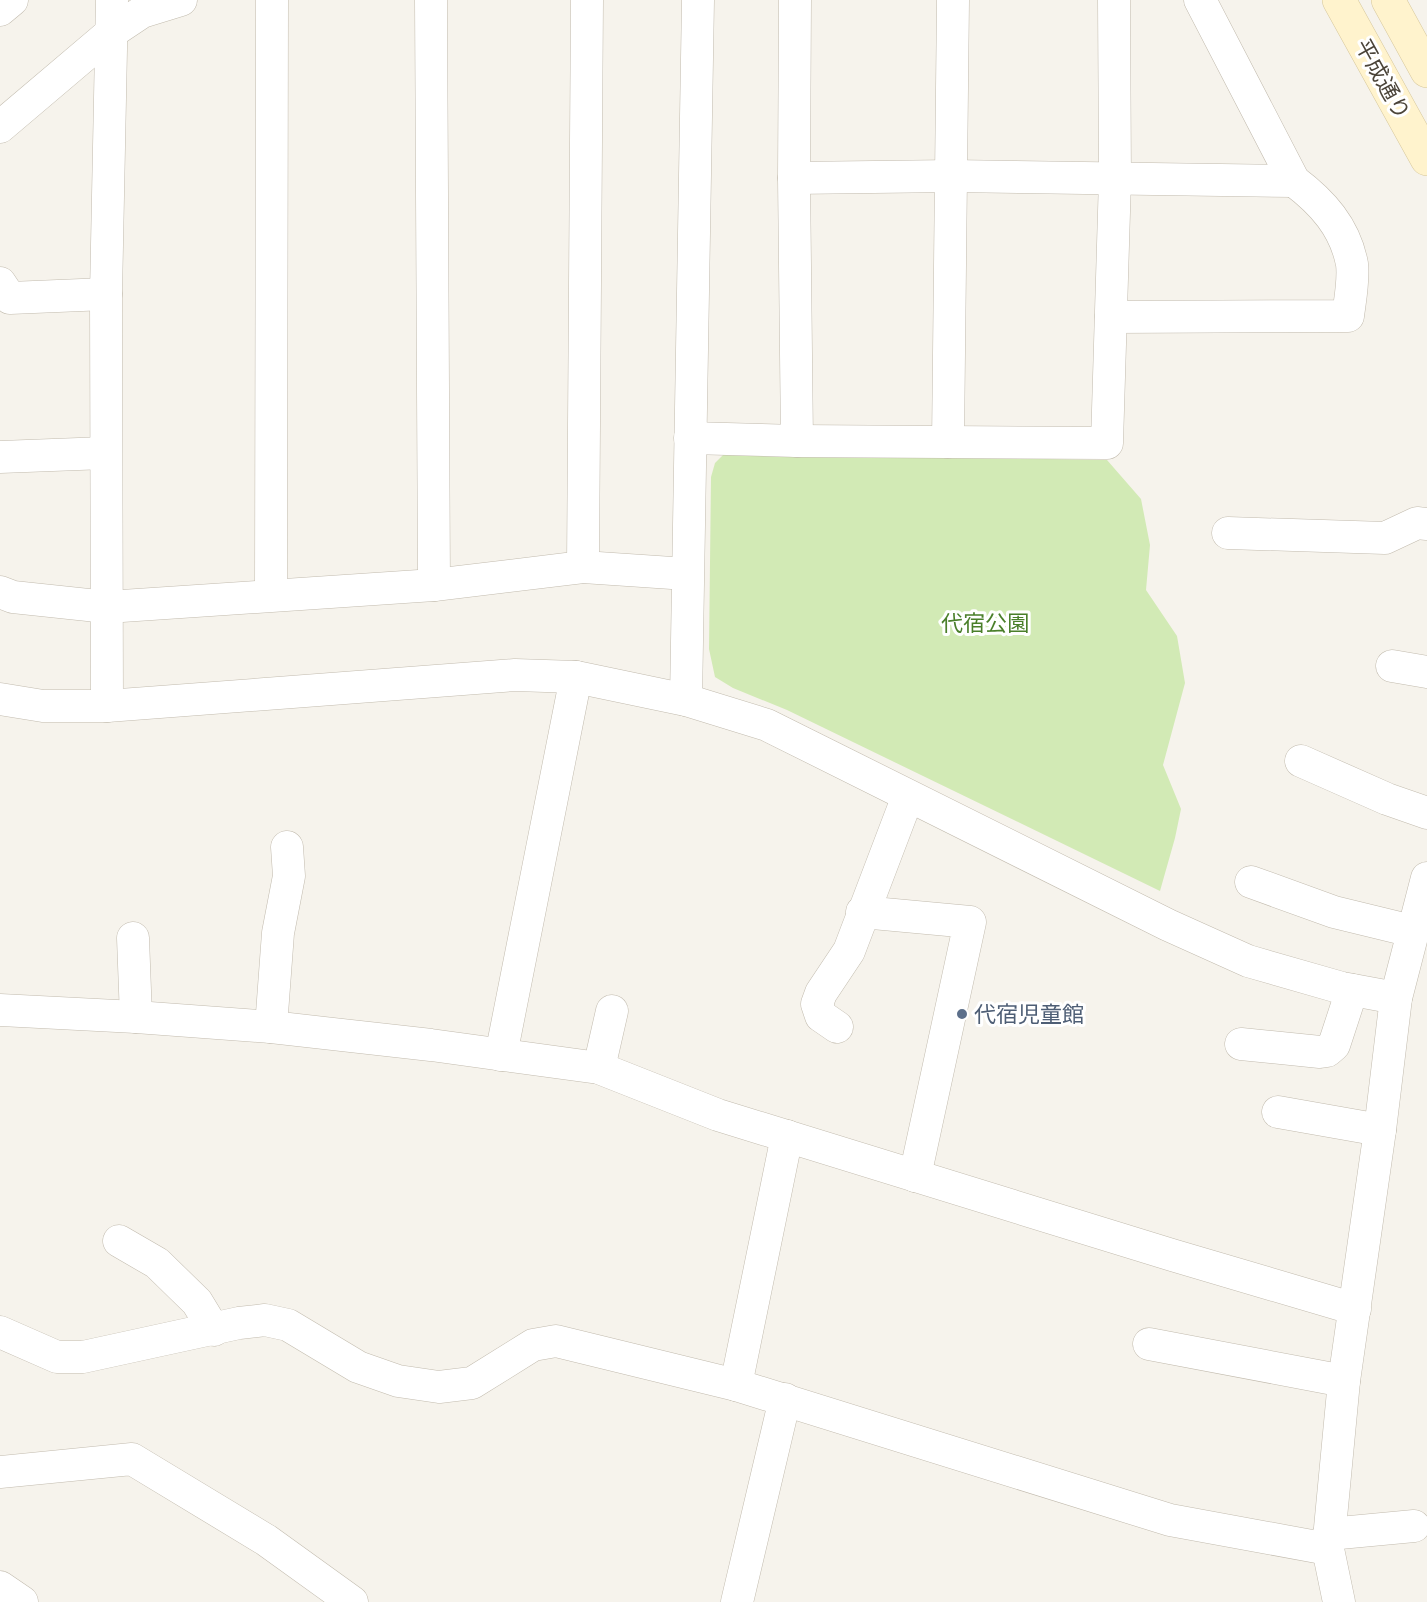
<svg xmlns="http://www.w3.org/2000/svg" width="1427" height="1602" viewBox="0 0 1427 1602" font-family="'PT Sans Narrow','Noto Sans JP',sans-serif">
<rect width="100%" height="100%" fill="#f6f3ec"/>
<!-- green -->
<polygon fill="#d2eab5" points="724,454 1107,460 1141,499 1150,545 1146,590 1177,636 1185,683 1163,765 1181,809 1175,838 1160,891 787,710 733,688 715,677 709,649 711,477 715,463"/>
<g fill="none" stroke-linecap="round" stroke-linejoin="round">
<defs>
<g id="street">
<polyline points="431,0 434,585"/>
<polyline points="795,0 794,178 797,441"/>
<polyline points="0,10 12,0"/>
<polyline points="0,127 112,32 142,12 181,0"/>
<polyline points="794,178 952,176 1294,181"/>
<polyline points="0,283 10,298 106,294"/>
<path d="M1111,317l237,-1c2,-16 6,-36 4,-52 -7,-37 -30,-62 -58,-83l-94,-181"/>
<polyline points="690,438 797,441 1107,443 1115,179 1114,0"/>
<polyline points="948,442 953,0"/>
<polyline points="0,457 105,453"/>
<polyline points="1228,533 1385,538 1417,523 1427,524"/>
<polyline points="583,567 587,0"/>
<polyline points="0,592 13,597 107,607 434,585 583,567 687,574"/>
<polyline points="271,595 272,0"/>
<polyline points="1392,666 1427,672"/>
<polyline points="0,699 43,706 107,706 515,675 576,677 686,700 767,725 1168,925 1248,961 1342,988 1396,998"/>
<polyline points="686,700 698,0"/>
<polyline points="107,706 106,294 112,0"/>
<polyline points="1301,761 1387,799 1427,813"/>
<polyline points="1251,882 1334,912 1412,931"/>
<polyline points="862,912 970,922 915,1176"/>
<polyline points="133,938 136,1017"/>
<polyline points="0,1010 136,1017 271,1027 431,1045 599,1068 718,1115 1172,1255 1355,1309"/>
<polyline points="271,1027 278,933 289,876 287,847"/>
<polyline points="837,1027 821,1016 817,1004 821,993 849,951 908,796"/>
<polyline points="1241,1044 1320,1052 1327,1051 1334,1045 1352,990"/>
<polyline points="501,1055 576,677"/>
<polyline points="599,1068 612,1011"/>
<polyline points="1278,1112 1380,1130"/>
<polyline points="119,1241 157,1263 197,1302 214,1330"/>
<polyline points="0,1332 57,1357 83,1357 239,1323 265,1320 288,1325 358,1367 398,1381 439,1387 472,1383 533,1345 556,1341 736,1385 1170,1520 1328,1549"/>
<polyline points="1149,1344 1344,1381"/>
<polyline points="736,1385 787,1136"/>
<polyline points="0,1472 132,1459 266,1540 352,1602"/>
<polyline points="1329,1534 1414,1526"/>
<polyline points="0,1587 22,1602"/>
<polyline points="737,1602 785,1399"/>
<polyline points="1339,1602 1328,1549 1344,1381 1380,1130 1396,998 1427,878"/>
</g>
<g id="secondary">
<polyline points="1339,0 1427,159"/>
<polyline points="1388,0 1427,71"/>
</g>
</defs>
<!-- street casing -->
<use href="#street" stroke="#c2bbae" stroke-width="33"/>
<!-- secondary casing -->
<use href="#secondary" stroke="#d6c79b" stroke-width="34"/>
<!-- street -->
<use href="#street" stroke="#fff" stroke-width="32"/>
<!-- secondary -->
<use href="#secondary" stroke="#fff3cd" stroke-width="33"/>
</g>
<!-- markers -->
<circle fill="#5c6f8a" stroke="#fff" stroke-width="2" cx="962" cy="1014" r="6"/>
<g text-anchor="middle" stroke-width="6" stroke-linejoin="round" paint-order="stroke">
<!-- street labels -->
<g font-size="22" fill="#4b4439" stroke="#fff">
<text transform="translate(1383 79) rotate(61)" y="8">平成通り</text>
</g>
<!-- park labels -->
<g font-size="22" fill="#4a7f2a" stroke="#fff">
<text x="985" y="631">代宿公園</text>
</g>
<!-- service labels -->
<g font-size="22" fill="#4e5e75" stroke="#fff" text-anchor="start">
<text x="974" y="1022">代宿児童館</text>
</g>
</g>
</svg>
